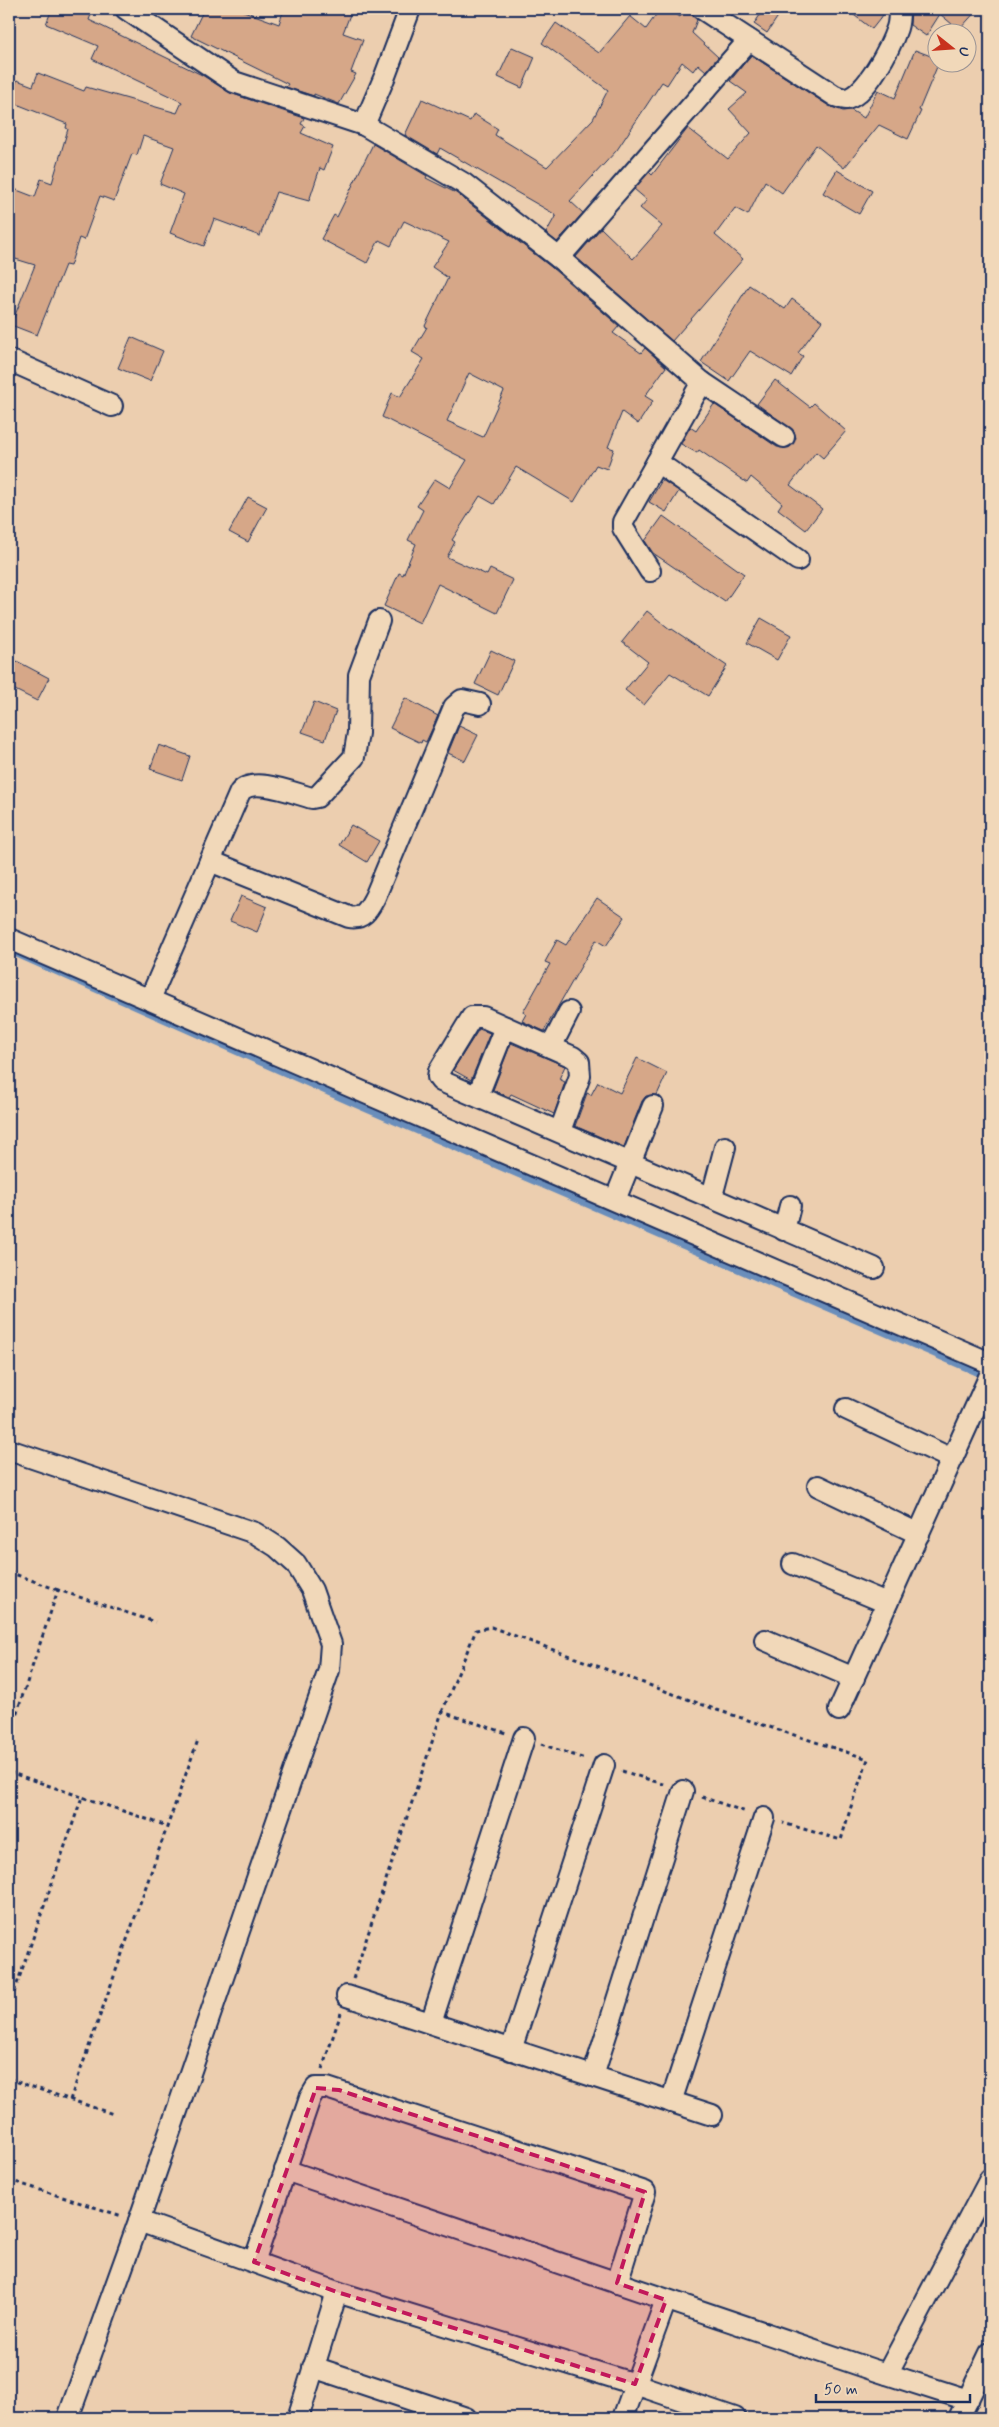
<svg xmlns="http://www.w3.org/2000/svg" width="999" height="2427" viewBox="0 0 999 2427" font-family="Mynerve,sans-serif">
<rect width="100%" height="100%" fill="#ecceaf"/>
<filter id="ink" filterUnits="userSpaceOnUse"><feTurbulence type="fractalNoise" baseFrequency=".02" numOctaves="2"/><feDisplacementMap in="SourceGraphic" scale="10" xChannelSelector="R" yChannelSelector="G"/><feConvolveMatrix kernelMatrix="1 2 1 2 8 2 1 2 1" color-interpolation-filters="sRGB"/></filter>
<g filter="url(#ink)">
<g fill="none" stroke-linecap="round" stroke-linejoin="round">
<!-- stream -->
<polyline stroke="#6a8ebb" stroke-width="6" points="9,951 354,1104 987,1377"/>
</g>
<!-- building -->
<g fill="#d6a788" stroke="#1b2f5e" fill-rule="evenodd">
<polygon points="52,9 93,9 89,20 202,75 230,93 304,118 301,124 305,126 301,133 333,147 324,170 320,168 309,201 276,192 260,236 214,219 204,246 170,233 184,194 160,184 174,147 143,136 137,155 132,154 114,201 100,196 84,240 79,238 70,266 65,265 37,335 11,325 35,265 9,257 9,187 35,197 41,179 52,183 68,129 66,128 67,124 9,101 17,80 33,86 38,73 84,91 86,87 177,113 182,102 92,59 98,46 46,24"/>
<polygon points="204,9 238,9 279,24 284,9 341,9 351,12 343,33 363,40 351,72 356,74 339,104 314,94 314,96 286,87 288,84 191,36"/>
<polygon points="660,9 668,9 680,17 684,9 690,9 692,15 697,20 692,33 718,57 706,71 698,64 693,71 682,62 667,85 662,82 617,150 570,201 583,213 557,242 546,233 556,215 440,148 437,154 405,135 422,99 470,121 474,114 498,129 495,135 547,167 593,119 608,90 542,43 556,23 599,53 630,16 646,29"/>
<polygon points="764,9 783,9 767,33 754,24"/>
<polygon points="846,9 887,9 887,10 872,29"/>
<polygon points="911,9 978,9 959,30 940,14 926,36 910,25"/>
<polygon points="512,47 535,57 522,88 498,77"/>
<polygon points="915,50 936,58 936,62 939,62 919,110 921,111 908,139 879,125 844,168 816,145 782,193 765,181 748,215 735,208 715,235 743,259 672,341 576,257 601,228 633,259 662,226 640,208 647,200 634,189 649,172 652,175 688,128 728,159 751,133 729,109 747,93 730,81 751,55 829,106 843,111 851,110 864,118 878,90 895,98"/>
<path d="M373,144l54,32 -1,2 30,15 95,74 68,59 -6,7 28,20 4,-5 21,19 -21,29 8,5 -15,23 -16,-12 -14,35 6,2 -7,20 -11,-4 -22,37 -58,-35 -22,37 -14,-8 -28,44 3,2 -8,15 40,18 3,-6 23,11 -16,33 -59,-29 -18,39 -36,-17 15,-33 4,2 13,-31 -8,-4 15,-30 -6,-4 18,-27 15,9 17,-28 -85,-43 10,-24 8,4 24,-38 -12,-7 15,-25 -2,-1 23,-48 -16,-11 17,-25 -45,-21 -13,25 -12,-6 -12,23 -46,-24 13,-24 3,2zM469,373l35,18 -21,46 -36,-16z"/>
<polygon points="837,170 872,191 859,214 823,193"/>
<polygon points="749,285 785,309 792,299 822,321 798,353 803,356 791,376 750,351 729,381 701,362"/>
<polygon points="131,337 163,351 150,381 118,368"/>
<polygon points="775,380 810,407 814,403 846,431 823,458 816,452 790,485 822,509 806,530 778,509 782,503 751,477 747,483 699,450 697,453 681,444 690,427 696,431 714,404 777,447 790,447 796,438 794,431 757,404"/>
<polygon points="662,480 679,491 666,512 649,502"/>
<polygon points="248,497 267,507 248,542 229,532"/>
<polygon points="663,516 744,574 725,602 653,553 645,541"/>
<polygon points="647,611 671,630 672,629 727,666 708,696 670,673 644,705 625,690 648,662 622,642"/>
<polygon points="761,618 791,635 777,660 747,643"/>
<polygon points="491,650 514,661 498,695 475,684"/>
<polygon points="9,657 49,678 37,701 9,687"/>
<polygon points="405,698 438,716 426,742 422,740 421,743 390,728"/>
<polygon points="314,702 336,711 325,740 302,732"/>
<polygon points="459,726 478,735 465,761 448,753"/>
<polygon points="159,745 190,756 182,780 150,769"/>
<polygon points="351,825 379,841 367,862 339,845"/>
<polygon points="241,896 267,907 257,932 230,921"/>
<polygon points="597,898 625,917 606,946 596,940 544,1031 522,1021 526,1014 523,1012 550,964 545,962 557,940 566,945"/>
<polygon points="479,1029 490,1033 471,1080 453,1070"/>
<polygon points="511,1043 565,1066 559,1079 565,1082 554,1114 511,1094 509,1097 493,1090"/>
<polygon points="637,1058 667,1073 657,1095 646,1096 642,1101 624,1147 575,1126 587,1093 591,1095 598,1082 620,1093"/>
</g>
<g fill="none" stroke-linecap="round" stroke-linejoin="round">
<defs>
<g id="street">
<polyline points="126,9 234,82 364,125 463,183 559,258 702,382 784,437"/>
<path d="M702,9l133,87c3,1 8,3 11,3 20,-3 45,-53 51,-71 2,-6 2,-13 2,-19"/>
<polyline points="364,125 385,76 410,9"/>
<polyline points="559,258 749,40"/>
<polyline points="9,360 112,406"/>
<polyline points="657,462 798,560"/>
<polyline points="650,571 623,528 623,522 702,382"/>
<path d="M210,861l139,56c15,3 20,-9 26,-20l79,-190 8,-7 18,4"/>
<polyline points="9,939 990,1363"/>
<path d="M150,999l90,-207c13,-16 53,1 72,6l5,-1 37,-40 4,-24 1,-58 20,-54"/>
<polyline points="551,1047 569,1012"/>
<polyline points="478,1095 505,1027"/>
<polyline points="560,1131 580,1076 579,1062 573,1057 483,1017 472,1017 439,1071 438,1077 441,1081 874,1268"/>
<polyline points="712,1196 725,1147"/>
<polyline points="615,1200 653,1106"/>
<polyline points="784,1230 790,1206"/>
<polyline points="846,1409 952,1459"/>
<polyline points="9,1450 255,1533 277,1547 296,1564 312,1590 331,1644 329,1670 139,2221 68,2418"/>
<polyline points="818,1486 919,1534"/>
<polyline points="793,1564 887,1603"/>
<polyline points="765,1640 854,1678"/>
<polyline points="839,1710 990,1375"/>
<polyline points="347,1996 712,2115"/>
<polyline points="431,2023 524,1738"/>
<polyline points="511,2050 604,1765"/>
<polyline points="593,2076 683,1791"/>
<polyline points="671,2102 764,1818"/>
<polyline points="285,2170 871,2369 968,2400"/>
<polyline points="139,2221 337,2292 298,2418"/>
<polyline points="254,2262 310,2098 316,2088 327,2088 645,2192 617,2283"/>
<polyline points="337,2292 635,2384 735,2418"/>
<polyline points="313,2367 466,2418"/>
<polyline points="887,2374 990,2179"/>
<polyline points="623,2418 666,2300"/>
<polyline points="959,2418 990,2353"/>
</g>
</defs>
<!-- street casing -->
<use href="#street" stroke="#1b2f5e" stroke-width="24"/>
<!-- path -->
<g stroke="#1b2f5e" stroke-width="3" stroke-dasharray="4 4" stroke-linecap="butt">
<polyline points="9,1572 58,1590"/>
<polyline points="442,1712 476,1630 491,1627 717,1710 868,1759 853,1800 841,1840 783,1823"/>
<polyline points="9,1736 58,1590 155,1622"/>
<polyline points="541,1744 585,1759"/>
<polyline points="622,1771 666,1785"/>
<polyline points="9,1772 82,1797"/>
<polyline points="702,1797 746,1812"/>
<polyline points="353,1979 442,1712 506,1733"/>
<polyline points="9,2007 82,1797 167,1826"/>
<polyline points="322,2069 341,2013"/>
<polyline points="9,2079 113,2114"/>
<polyline points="70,2100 198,1740"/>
<polyline points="9,2180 122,2216"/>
</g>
<!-- street -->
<use href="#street" stroke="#f1d8b9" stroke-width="20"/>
</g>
</g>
<!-- marked area -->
<path fill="#c2185b" fill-opacity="0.2" stroke="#c2185b" stroke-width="4" stroke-dasharray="10 6" stroke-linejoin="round" d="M316,2088l23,2 306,102 -28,91 49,17 -31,84 -298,-92 -83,-30z"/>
<!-- margin -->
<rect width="999" height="2427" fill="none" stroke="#f1d8b9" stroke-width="30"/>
<rect x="15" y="15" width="969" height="2397" fill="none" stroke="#1b2f5e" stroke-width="2" filter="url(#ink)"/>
<!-- north arrow -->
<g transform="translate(952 48) rotate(107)"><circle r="24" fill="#f1d8b9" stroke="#9b9495"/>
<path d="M0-4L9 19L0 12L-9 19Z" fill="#c8321e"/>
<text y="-8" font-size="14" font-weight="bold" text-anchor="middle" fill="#1b2f5e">U</text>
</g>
<!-- scale -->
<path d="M816 2394v8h154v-8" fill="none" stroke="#1b2f5e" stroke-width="2.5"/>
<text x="824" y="2394" font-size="15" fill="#1b2f5e" stroke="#f1d8b9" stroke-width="4" paint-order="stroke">50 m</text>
</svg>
